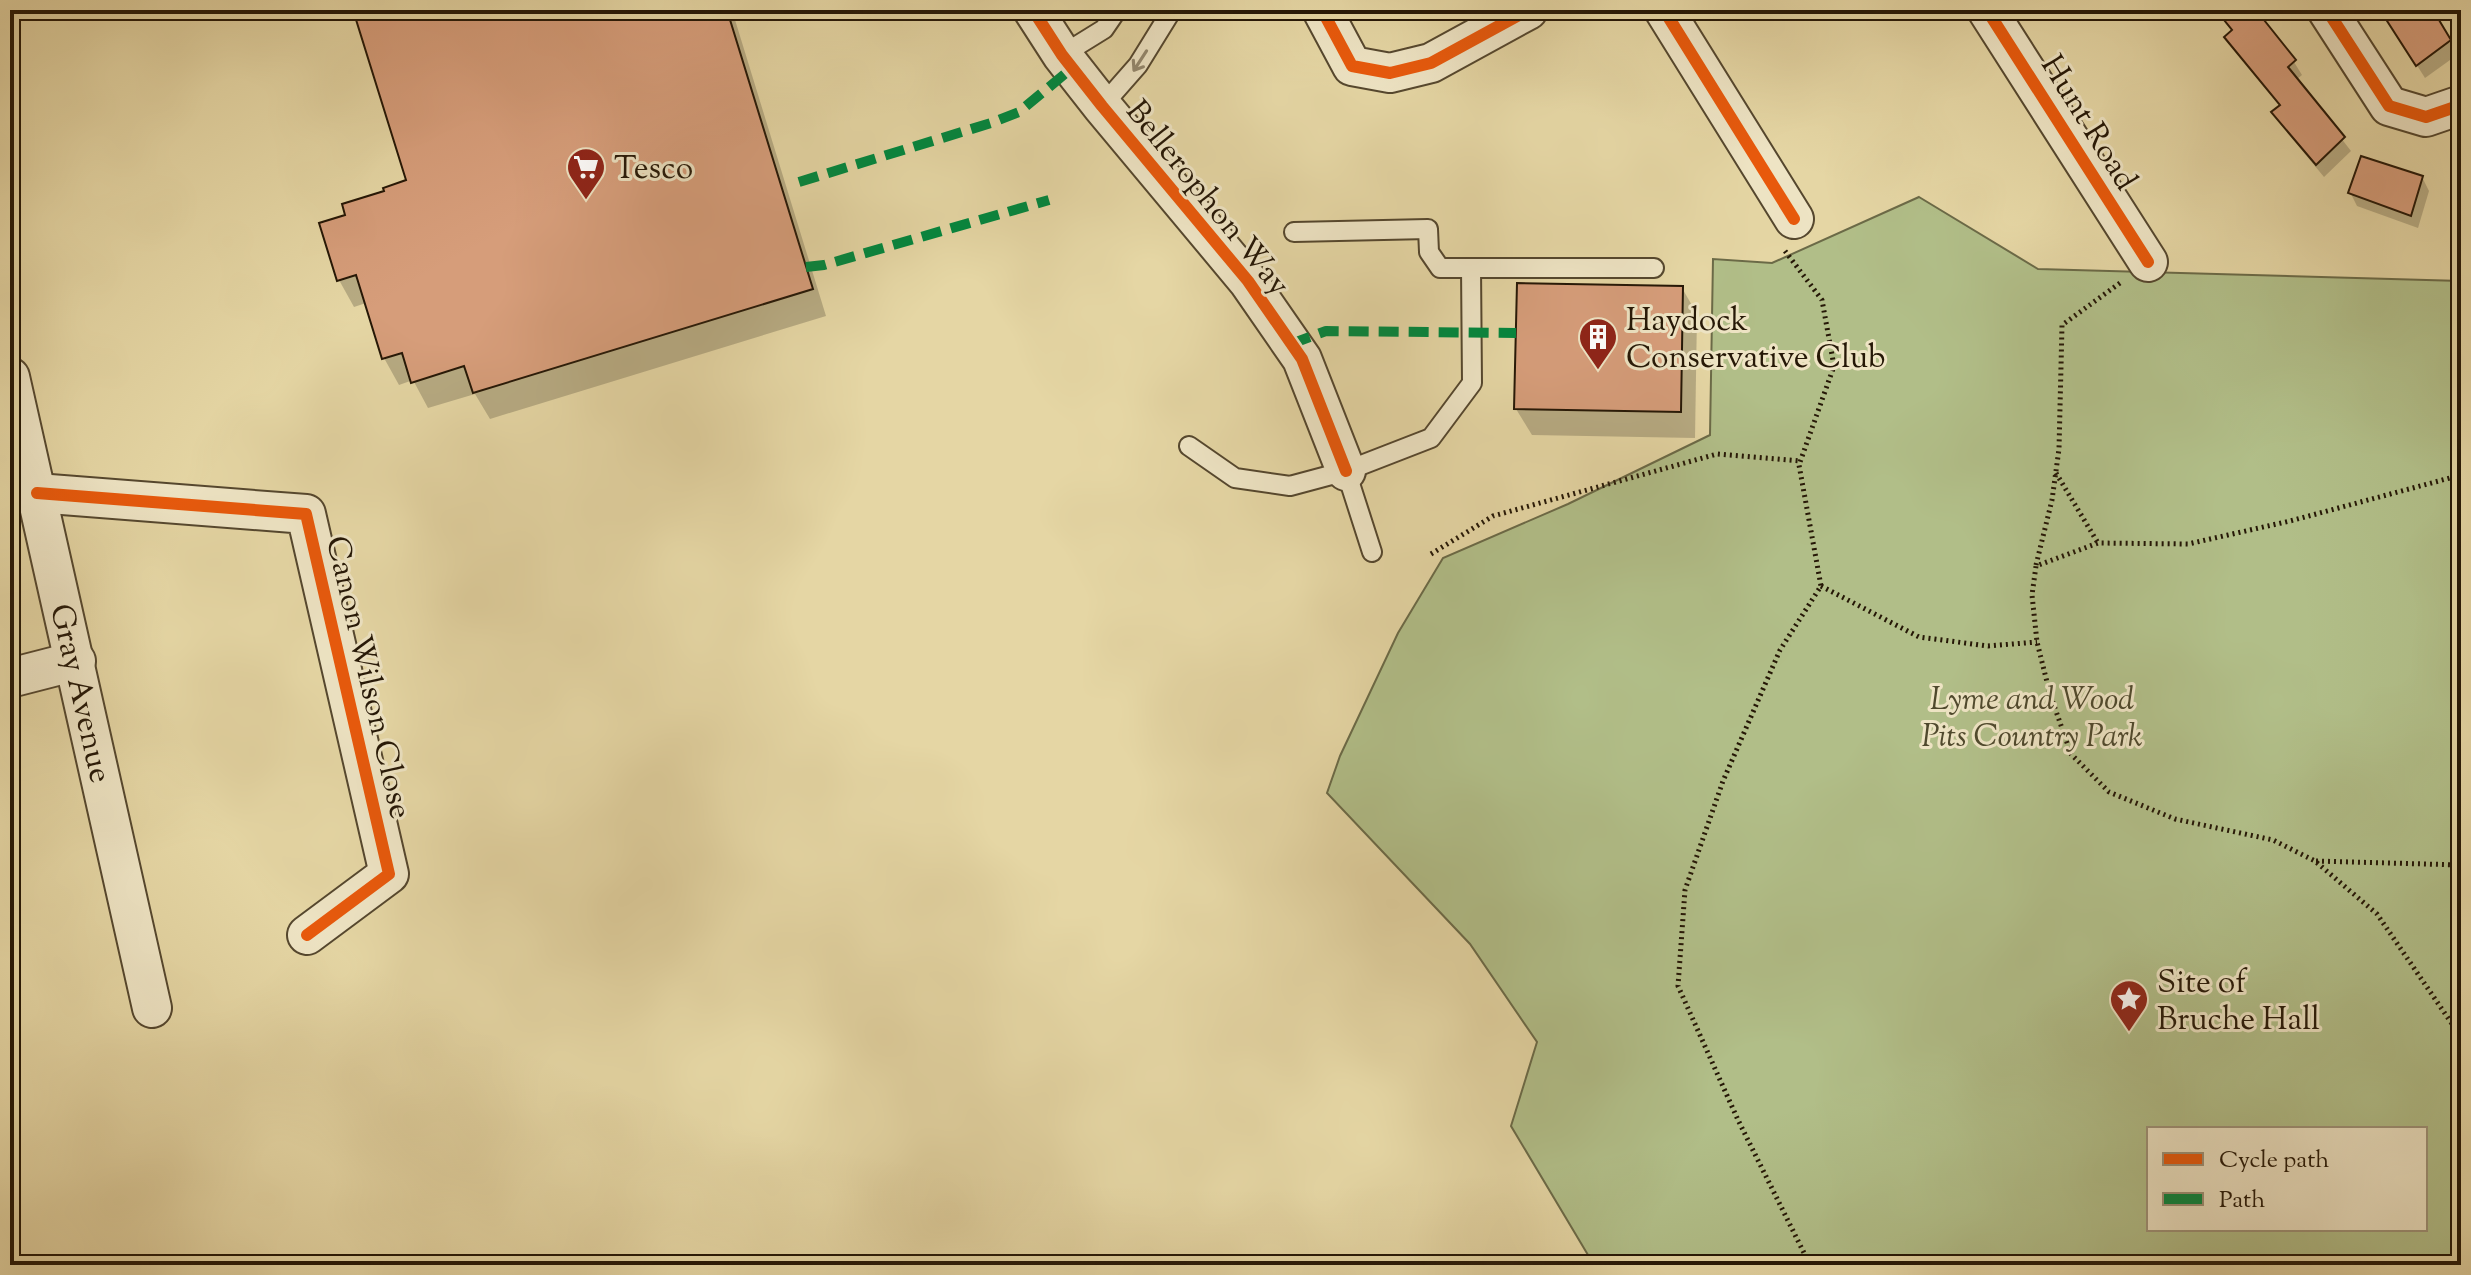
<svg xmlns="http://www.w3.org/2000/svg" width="2471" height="1275" viewBox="0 0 2471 1275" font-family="'Sorts Mill Goudy',serif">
<rect width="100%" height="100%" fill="#e5d6a4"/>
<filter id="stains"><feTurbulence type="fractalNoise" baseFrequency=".0025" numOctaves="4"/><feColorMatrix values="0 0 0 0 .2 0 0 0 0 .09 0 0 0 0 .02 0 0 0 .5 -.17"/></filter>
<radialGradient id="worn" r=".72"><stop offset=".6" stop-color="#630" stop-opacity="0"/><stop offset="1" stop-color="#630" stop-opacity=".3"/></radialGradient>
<!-- green -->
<path fill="#b1be88" stroke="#6b6a47" stroke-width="2" fill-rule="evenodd" d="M1919,197l119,72 423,12v984h-867l-83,-139 26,-84 -67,-98 -143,-151 13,-37 58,-123 45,-75 125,-54 142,-69 3,-176 59,4zM2149,1129h276v100h-276z"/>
<!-- shadow -->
<g fill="#0003">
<polygon points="355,10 732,10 826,316 490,419 475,394 428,408 413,380 399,385 384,358 366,303 354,307 339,280 348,217 409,182"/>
<polygon points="2215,10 2253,10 2294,62 2302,75 2296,80 2351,151 2324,177 2281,125 2274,112 2281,107 2234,50 2227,37 2233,32"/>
<polygon points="2382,10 2430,10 2457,55 2425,78"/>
<polygon points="2422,177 2429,191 2418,228 2357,206 2350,192"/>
<polygon points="1682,288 1697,314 1695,438 1532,435 1516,409"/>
</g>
<!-- building -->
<g fill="#d69d7a" stroke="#251706" stroke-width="2">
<polygon points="353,10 727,10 813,289 473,393 464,366 411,383 402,353 382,359 356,275 337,281 319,223 345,215 342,204 384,191 383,188 406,180"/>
<polygon points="2216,10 2256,10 2296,60 2288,67 2345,137 2316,165 2271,112 2280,105 2224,37 2232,30"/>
<polygon points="2380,10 2433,10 2451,40 2416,66"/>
<polygon points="2361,156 2423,176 2411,216 2348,193"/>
<polygon points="1517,283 1683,286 1681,412 1514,409"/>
</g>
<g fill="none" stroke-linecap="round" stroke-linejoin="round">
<defs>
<g id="lane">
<polyline points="1062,55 1104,29 1117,10"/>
<polyline points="1102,106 1138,65 1172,10"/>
<polyline points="1294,232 1428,229 1429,252 1440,268 1654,268"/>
<polyline points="1189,446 1235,478 1290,486 1346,471 1431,438 1472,383 1471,268"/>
<polyline points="1346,471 1372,552"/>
</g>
<g id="street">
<polyline points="1033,10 1062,55 1102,106 1248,281 1302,359 1346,471"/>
<polyline points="1322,10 1352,66 1390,73 1431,63 1528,10"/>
<polyline points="1664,10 1794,219"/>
<polyline points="1987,10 2148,262"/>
<polyline points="2327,10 2389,106 2426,117 2461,105"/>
<polyline points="10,377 152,1008"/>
<polyline points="37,493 306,514 389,874 307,935"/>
<polyline points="10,678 76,661"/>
</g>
</defs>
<!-- lane casing -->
<use href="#lane" stroke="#55472e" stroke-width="22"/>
<!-- street casing -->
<use href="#street" stroke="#55472e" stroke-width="42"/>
<!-- path -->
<g stroke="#251706" stroke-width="5" stroke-dasharray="2 4" stroke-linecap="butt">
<polyline points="1785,251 1822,300 1834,366 1799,465 1821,586 1780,650 1723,781 1685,890 1678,986 1738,1120 1810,1265"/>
<polyline points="2056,473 2098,543"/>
<polyline points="2461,475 2290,521 2188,544 2098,543 2036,566 2032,595 2037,642 2050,694 2071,754 2109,792 2175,819 2273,840 2315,861 2377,914 2461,1037"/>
<polyline points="1431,554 1493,516 1717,454 1801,461"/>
<polyline points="2036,565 2052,500 2059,449 2062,325 2120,283"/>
<polyline points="1821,586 1919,637 1988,646 2037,642"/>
<polyline points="2316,861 2461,865"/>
</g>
<!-- lane -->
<use href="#lane" stroke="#eee4c4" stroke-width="18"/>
<!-- street -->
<use href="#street" stroke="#eee4c4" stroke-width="38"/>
<!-- quiet -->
<g stroke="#00873e" stroke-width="10" stroke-dasharray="20 10" stroke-linecap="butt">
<polyline points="799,182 991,123 1019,112 1072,68"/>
<polyline points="806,267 824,265 1049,200"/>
<polyline points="1291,344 1326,331 1516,333"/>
</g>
<defs>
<g id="cycleway">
<polyline points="1033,10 1062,55 1102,106 1248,281 1302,359 1346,471"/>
<polyline points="1322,10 1352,66 1390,73 1431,63 1528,10"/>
<polyline points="1664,10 1794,219"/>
<polyline points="1987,10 2148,262"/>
<polyline points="2327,10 2389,106 2426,117 2461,105"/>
<polyline points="37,493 306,514 389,874 307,935"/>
</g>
</defs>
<!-- cycleway casing -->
<use href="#cycleway" stroke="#eee4c4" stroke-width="17"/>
<!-- cycleway -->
<use href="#cycleway" stroke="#e8590c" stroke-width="12"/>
</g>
<!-- one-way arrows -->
<defs><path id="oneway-shaft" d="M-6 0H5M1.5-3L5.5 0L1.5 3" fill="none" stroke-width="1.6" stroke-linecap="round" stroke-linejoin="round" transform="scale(2)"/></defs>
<use stroke="#94886e" href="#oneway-shaft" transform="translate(1140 61) rotate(123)"/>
<!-- icons -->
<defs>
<symbol id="supermarket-pin" viewBox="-11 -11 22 30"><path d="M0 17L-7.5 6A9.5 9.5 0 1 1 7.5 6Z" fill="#8f2418" stroke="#eee4c4"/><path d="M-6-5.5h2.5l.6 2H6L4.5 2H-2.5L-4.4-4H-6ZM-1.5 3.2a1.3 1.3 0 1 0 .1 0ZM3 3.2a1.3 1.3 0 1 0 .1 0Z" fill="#fff"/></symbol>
<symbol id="building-pin" viewBox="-11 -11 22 30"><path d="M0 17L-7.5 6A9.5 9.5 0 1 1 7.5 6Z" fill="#8f2418" stroke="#eee4c4"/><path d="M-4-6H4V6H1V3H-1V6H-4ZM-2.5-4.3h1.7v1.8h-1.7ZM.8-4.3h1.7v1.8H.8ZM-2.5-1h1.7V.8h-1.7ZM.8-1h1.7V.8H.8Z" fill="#fff"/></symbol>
<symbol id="sight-pin" viewBox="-11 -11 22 30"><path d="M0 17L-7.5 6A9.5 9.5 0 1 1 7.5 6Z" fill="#8f2418" stroke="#eee4c4"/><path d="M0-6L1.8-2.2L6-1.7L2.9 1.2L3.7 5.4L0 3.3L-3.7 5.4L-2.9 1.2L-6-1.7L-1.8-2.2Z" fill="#fff"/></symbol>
</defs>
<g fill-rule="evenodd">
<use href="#supermarket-pin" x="564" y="145" width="44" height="60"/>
<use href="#building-pin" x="1576" y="315" width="44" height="60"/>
<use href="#sight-pin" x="2107" y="977" width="44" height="60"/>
</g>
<g text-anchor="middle" stroke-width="6" stroke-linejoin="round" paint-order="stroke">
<!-- street labels -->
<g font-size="32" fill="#251706" stroke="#eee4c4">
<text transform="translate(2090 122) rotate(58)" y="11">Hunt Road</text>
<text transform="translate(1209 197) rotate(51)" y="11">Bellerophon Way</text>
<text transform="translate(370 677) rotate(77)" y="11">Canon Wilson Close</text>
<text transform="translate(82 693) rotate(77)" y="11">Gray Avenue</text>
</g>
<!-- poi labels -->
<g font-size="32" fill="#251706" stroke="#eee4c4" text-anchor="start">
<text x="614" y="178">Tesco</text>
<text x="1626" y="330">Haydock<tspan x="1626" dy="37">Conservative Club</tspan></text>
<text x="2157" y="992">Site of<tspan x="2157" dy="37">Bruche Hall</tspan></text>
</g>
<!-- park labels -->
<g font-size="32" font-style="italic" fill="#4f492d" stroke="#eee4c4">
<text x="2032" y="709">Lyme and Wood<tspan x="2032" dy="37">Pits Country Park</tspan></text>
</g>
</g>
<!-- margin -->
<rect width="2471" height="1275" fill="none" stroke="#e5d6a4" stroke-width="40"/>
<rect x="12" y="12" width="2447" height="1251" fill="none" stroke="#251706" stroke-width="4"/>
<rect x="20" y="20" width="2431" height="1235" fill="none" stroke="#251706" stroke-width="2"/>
<!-- legend -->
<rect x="2147" y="1127" width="280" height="104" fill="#eee4c4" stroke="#9e9278" stroke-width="2"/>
<rect x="2163" y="1153" width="40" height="12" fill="#e8590c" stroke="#9e9278" stroke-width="2"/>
<text x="2219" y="1167" font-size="24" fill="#251706">Cycle path</text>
<rect x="2163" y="1193" width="40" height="12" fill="#00873e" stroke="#9e9278" stroke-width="2"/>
<text x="2219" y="1207" font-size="24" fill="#251706">Path</text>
<rect width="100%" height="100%" filter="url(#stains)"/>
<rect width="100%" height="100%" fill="url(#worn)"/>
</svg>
